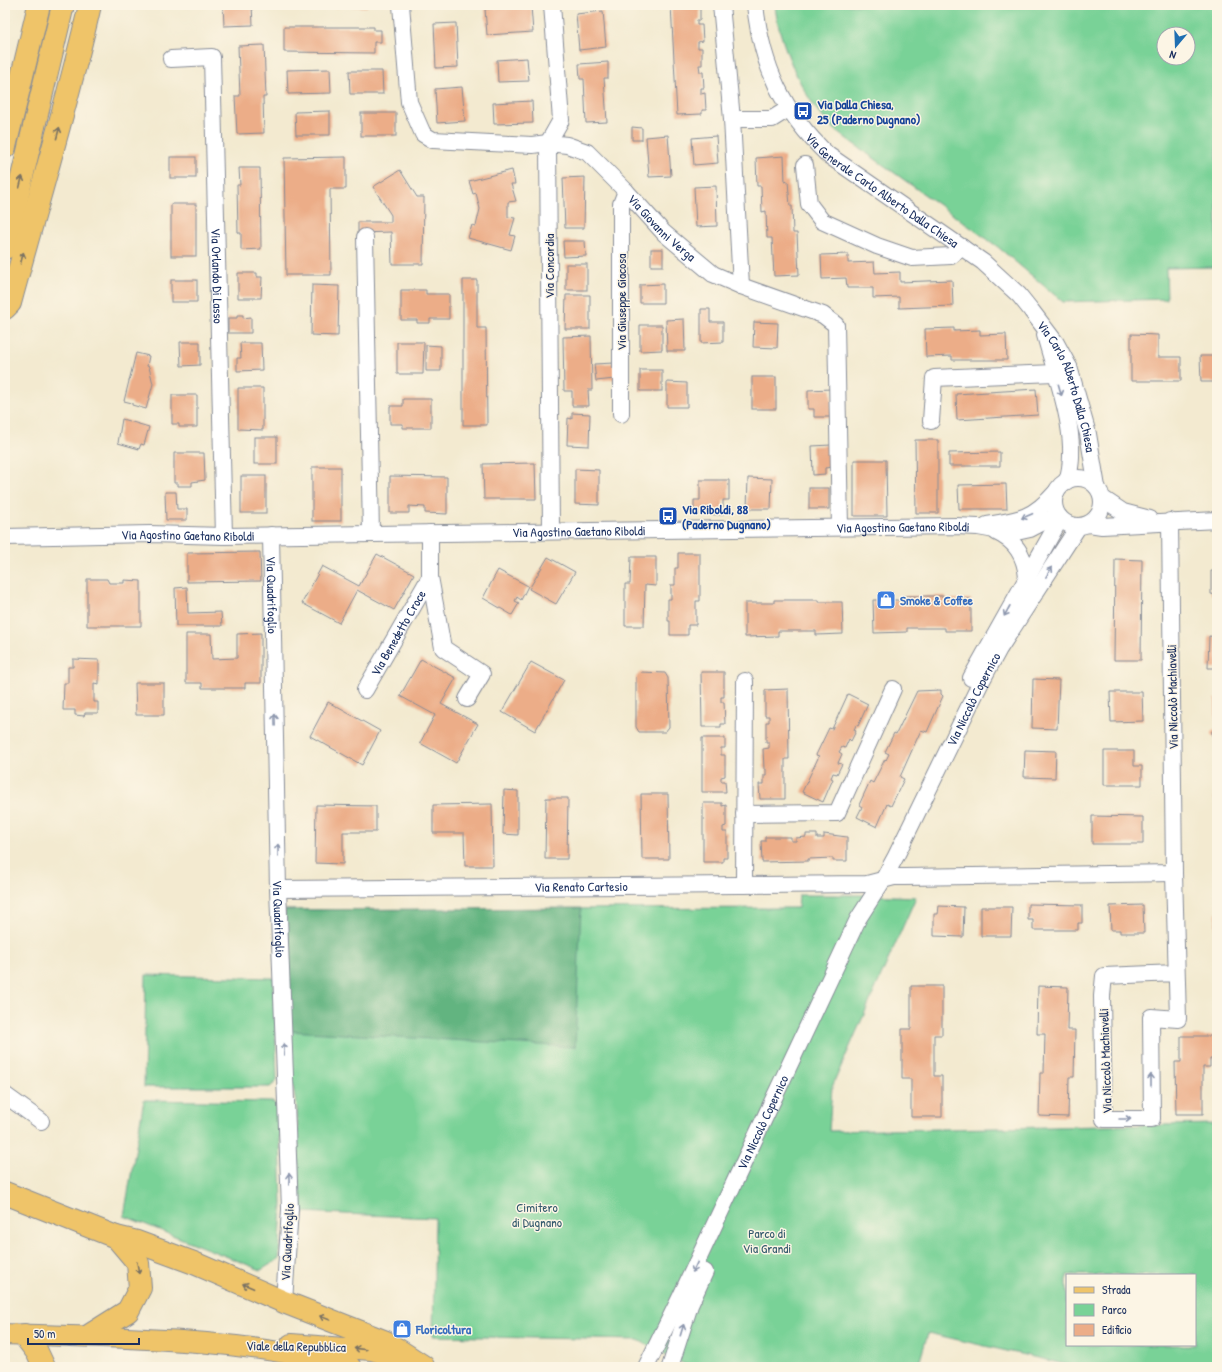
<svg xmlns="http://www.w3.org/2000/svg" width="1222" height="1372" viewBox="0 0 1222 1372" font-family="'Patrick Hand',sans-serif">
<rect width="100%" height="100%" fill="#fcf5e5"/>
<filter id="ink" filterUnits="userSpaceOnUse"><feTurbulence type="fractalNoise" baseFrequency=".025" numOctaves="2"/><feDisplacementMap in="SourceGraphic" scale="8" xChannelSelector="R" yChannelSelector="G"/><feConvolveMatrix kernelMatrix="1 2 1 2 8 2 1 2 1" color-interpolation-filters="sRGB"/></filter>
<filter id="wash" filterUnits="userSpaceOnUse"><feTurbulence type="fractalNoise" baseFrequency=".012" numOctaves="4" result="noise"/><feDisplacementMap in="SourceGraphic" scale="16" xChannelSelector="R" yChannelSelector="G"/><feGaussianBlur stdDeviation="0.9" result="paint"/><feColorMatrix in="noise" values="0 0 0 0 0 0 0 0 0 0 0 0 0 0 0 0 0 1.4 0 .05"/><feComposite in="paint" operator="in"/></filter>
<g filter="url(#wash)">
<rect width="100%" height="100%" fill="#f3ead0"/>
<!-- green -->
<g fill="#79d297" stroke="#4a807a" fill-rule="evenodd">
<path d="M775,5h442v262l-51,1 1,31 -104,3 -65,-55 -151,-108c-6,-5 -13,-10 -18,-15 -26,-26 -51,-83 -54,-119zM1164,34h24v24h-24z"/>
<path d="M799,895h68l49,2 -84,190 -3,44 388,-7v243h-140l-149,-34 -10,34h-222l-10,-2 -48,-25 -205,-4 2,-118 -135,-6 -3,-104 -6,-32 -6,-166 513,-2zM1067,1275h128v70h-128z"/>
<polygon points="146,975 274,978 277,1081 270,1087 144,1087"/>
<polygon points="144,1100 272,1102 279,1106 282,1204 279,1259 261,1270 124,1216"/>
</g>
<!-- forest -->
<polygon fill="#62b480" stroke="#3e726f" points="581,908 575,1047 289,1031 285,910"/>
<g id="blocks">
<!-- building -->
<g fill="#ecad88">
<polygon points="223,5 252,5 253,25 224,26"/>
<rect x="309" y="5" width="29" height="3"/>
<rect x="343" y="5" width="24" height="2"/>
<polygon points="671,5 700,5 700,20 697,20 697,25 702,25 703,41 698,42 698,48 702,48 702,65 699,65 700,72 703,72 704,88 701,88 701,94 705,93 706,110 702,110 702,114 677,115"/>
<polygon points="531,6 533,32 487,35 485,9"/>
<polygon points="603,11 606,47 579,50 576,14"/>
<polygon points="456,23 458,67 436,68 434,24"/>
<polygon points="284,27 374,27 374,30 381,30 381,42 374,42 374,53 284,52"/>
<polygon points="264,45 266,97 263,97 264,133 237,134 235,96 240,96 238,46"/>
<polygon points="527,58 529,81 498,82 497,60"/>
<polygon points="608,62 608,78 604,78 607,122 586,123 584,79 580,79 579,64"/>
<polygon points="330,69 331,93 288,94 287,70"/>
<polygon points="349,71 382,71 383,94 350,94"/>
<polygon points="462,87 465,121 437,123 435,89"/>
<polygon points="532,101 533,123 494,124 493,103"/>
<polygon points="330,111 330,135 296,135 295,112"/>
<rect x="361" y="113" width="35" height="23"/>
<polygon points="632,127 642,128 642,140 632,140"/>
<polygon points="668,135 671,176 649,177 646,137"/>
<polygon points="716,136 718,163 694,165 692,138"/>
<polygon points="784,156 785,182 788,181 790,206 792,206 793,233 797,233 799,275 774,276 772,238 767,238 766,211 762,212 761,186 757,186 756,158"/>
<rect x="170" y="157" width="26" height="21"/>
<polygon points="346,157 346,189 330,189 331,275 286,275 284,158"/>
<polygon points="239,168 260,168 261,249 241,250 241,233 238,233 237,185 240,185"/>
<polygon points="400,170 417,197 424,197 423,264 392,264 391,232 358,233 358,222 391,222 391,215 373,187"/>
<polygon points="512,170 515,184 511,184 516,201 508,202 508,217 515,218 510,235 515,236 511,250 468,238 472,225 476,226 480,209 476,193 473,194 469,181"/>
<polygon points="585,177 584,228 565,228 563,178"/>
<polygon points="716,186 717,226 696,227 694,187"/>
<rect x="171" y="204" width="25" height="52"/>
<polygon points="563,241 585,241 586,256 564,257"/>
<rect x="651" y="249" width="12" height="17"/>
<polygon points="848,254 848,263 874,262 875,273 900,272 900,282 952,280 953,306 899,308 899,297 873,298 873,288 847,288 846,278 822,279 821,255"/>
<rect x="566" y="264" width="21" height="26"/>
<polygon points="238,273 257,273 257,277 262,277 261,298 238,298"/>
<rect x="171" y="280" width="26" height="22"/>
<polygon points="463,280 477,280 477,328 486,328 487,425 463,425"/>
<polygon points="663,284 663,303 640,303 640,285"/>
<polygon points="312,285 339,286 338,336 311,335"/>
<polygon points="401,290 426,290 426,294 449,294 449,319 430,319 430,323 417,323 417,320 401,320"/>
<polygon points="566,295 590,295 590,329 565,329"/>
<polygon points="701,309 710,309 710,322 723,322 723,342 701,343"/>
<polygon points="237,315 243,315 243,318 251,317 251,333 228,333 228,318 237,318"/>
<polygon points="684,319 685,351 667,351 666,320"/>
<polygon points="754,322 778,323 777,348 753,347"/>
<polygon points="640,325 662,325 662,350 640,351"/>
<polygon points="954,328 954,331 980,330 980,335 1006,334 1007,360 952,360 952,356 926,357 925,329"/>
<polygon points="1131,334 1158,335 1158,357 1181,357 1181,381 1131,381"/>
<polygon points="591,336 592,390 588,390 589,406 572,406 572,391 564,391 563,337"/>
<polygon points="180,342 200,342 200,365 181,366"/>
<polygon points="397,342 424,342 423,374 397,374"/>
<polygon points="240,343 261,343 262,370 237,371 237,358 241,358"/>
<polygon points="426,345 441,346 441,371 426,371"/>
<polygon points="136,353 149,356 147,366 149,367 153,384 146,409 132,405 132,403 124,401"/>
<polygon points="1200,356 1217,356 1217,382 1201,382"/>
<polygon points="614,363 615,379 596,381 594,364"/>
<rect x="640" y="370" width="22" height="21"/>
<rect x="752" y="377" width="24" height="32"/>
<polygon points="667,382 687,383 687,407 667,407"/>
<polygon points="238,388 263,388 263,430 238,429"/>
<polygon points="831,389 832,417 814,417 814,409 808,409 808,390"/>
<polygon points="1036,389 1038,415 957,420 956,394"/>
<polygon points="172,395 197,395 197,427 179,427 179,424 172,424"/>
<polygon points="403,399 431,399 431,428 403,428 403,424 390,424 390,406 403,406"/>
<polygon points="572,413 590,414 589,446 567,445 568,418 572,419"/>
<polygon points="122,419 149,427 144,445 141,444 139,449 118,443"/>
<rect x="254" y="437" width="23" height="27"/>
<polygon points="915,440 938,440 938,513 916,513"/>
<polygon points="831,445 832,467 825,468 825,474 813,475 812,446"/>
<polygon points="1000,452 1000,466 949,466 949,453"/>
<polygon points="174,453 204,453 205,480 192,482 192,486 178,486 178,483 174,483"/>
<polygon points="854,460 886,460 887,516 854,516"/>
<polygon points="535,463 536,499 484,499 483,464"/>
<rect x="312" y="467" width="29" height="54"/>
<polygon points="575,469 599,470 599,505 575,504"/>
<rect x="241" y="476" width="25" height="37"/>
<polygon points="390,476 447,477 447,514 425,513 425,507 409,506 409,513 390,513"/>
<polygon points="748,478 772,479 771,509 747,509"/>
<polygon points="700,480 729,480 729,500 723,500 723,515 694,514 694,500 700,500"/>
<polygon points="1006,484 1007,509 959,509 958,485"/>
<rect x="809" y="488" width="20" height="21"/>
<polygon points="165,492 176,492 177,509 187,509 187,520 166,520"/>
<polygon points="260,552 261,581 187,582 187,553"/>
<polygon points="678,553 700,553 700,601 696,601 696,625 688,625 688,635 670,635 670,621 668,621 668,599 671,599 671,585 675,585 675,568 678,568"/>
<polygon points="377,554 414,574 394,610 357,590 339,623 302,603 322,566 359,586"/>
<polygon points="548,557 575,572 556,604 529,589"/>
<polygon points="631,557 656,557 656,586 645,585 644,626 625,626 625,584 630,584"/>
<polygon points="1115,559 1142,560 1141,660 1114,660"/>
<polygon points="498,570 528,586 521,600 517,597 515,601 519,603 512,615 483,598"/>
<polygon points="1211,571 1217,571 1217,595 1211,594"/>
<polygon points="87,579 107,579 109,583 124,583 124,580 141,581 141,626 87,626"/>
<polygon points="187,587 188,613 221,612 222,626 176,626 175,588"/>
<polygon points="902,596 946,596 946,599 971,599 971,631 945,631 945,628 907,628 907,632 874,633 873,600 902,600"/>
<polygon points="774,600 818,600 818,602 842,602 843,634 816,635 816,631 778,631 778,636 745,637 745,603 774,603"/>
<polygon points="261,633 261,683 245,683 245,688 202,688 202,683 186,683 186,634 211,634 212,659 237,658 237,634"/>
<polygon points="1209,636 1217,637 1217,668 1208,668"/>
<polygon points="73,659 99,660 99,684 94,683 94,702 98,702 98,713 85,713 84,716 75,715 75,710 63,710 64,683 68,683 68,667 73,667"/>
<polygon points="421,659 456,678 441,704 478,724 456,763 420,743 435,715 400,696"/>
<polygon points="531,662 564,680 535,731 502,712"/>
<polygon points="641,672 665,673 668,678 669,727 665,732 639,732 636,727 636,677"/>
<polygon points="701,672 724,672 724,697 721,697 721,702 724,702 725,724 721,724 721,727 702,727"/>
<polygon points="1033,679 1059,680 1057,729 1032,728"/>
<polygon points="135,683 164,683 164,715 136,715"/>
<polygon points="788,689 789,759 785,759 785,799 760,799 759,784 764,784 764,775 766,775 766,769 764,769 763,749 769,748 769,742 766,742 766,722 769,722 769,716 765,716 765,690"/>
<polygon points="941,690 941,694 943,696 927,732 921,730 900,777 904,779 891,806 887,804 877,827 857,817 862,807 859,805 870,781 873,783 885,759 886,760 889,754 885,752 894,733 896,734 917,691"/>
<polygon points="1110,692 1142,692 1143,721 1111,722"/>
<polygon points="848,694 868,704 858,726 856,725 854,730 856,731 851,741 849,739 845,748 842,747 839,752 842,754 838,763 842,764 837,774 833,773 831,778 833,779 823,802 802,792 819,756 816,755 829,728 832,729"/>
<polygon points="1215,699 1217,699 1217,723 1216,723"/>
<polygon points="328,702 380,731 362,765 310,736"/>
<polygon points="1217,730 1217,735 1212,736 1212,731"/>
<polygon points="702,738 725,738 725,748 721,748 721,755 725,755 725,776 721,777 721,781 725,781 726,792 702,792"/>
<polygon points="1025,750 1056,751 1055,778 1024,777"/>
<polygon points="1104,751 1134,751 1134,766 1142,766 1142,785 1104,785"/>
<rect x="1214" y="760" width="3" height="40"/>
<polygon points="504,790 518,791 518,835 503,834"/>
<polygon points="641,794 668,794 669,859 642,859"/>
<polygon points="546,798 568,798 567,859 545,859"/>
<polygon points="703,803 722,803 722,806 726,805 726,826 723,827 723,832 727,832 727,858 723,858 723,862 703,862"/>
<polygon points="492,804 493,866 465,866 464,833 433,833 433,805"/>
<polygon points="316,805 376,806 376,832 343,832 343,864 315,863"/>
<polygon points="1092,816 1143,817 1143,844 1092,844"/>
<polygon points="806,834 817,834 817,838 824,838 824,834 847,837 847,861 833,861 833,858 808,859 808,861 762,862 761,841 765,841 765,837 791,837 791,841 796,841 796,838 806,837"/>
<polygon points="1028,904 1082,905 1082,923 1078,923 1078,930 1033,930 1033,920 1028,920"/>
<polygon points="1143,905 1144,933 1120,933 1120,930 1111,930 1110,906"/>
<polygon points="939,906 964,907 963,937 934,936 934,914 938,914"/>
<polygon points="981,907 1012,907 1011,936 981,936"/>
<polygon points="1216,912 1217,912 1217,936 1215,936"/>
<polygon points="911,986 942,986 942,1035 934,1035 934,1076 942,1076 942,1117 911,1117 911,1079 902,1079 902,1029 911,1029"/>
<polygon points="1038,986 1068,987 1067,1030 1075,1030 1074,1077 1069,1077 1068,1117 1039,1116 1040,1073 1044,1073 1045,1034 1037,1034"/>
<polygon points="1181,1036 1217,1036 1217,1059 1210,1059 1210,1067 1203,1067 1203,1114 1176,1114 1175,1062 1181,1062"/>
</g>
</g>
</g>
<g filter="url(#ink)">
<use href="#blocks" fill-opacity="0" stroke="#878c97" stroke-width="1"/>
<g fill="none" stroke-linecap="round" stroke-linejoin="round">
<defs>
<g id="minor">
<path id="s1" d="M401,5l8,97 14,32 10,6 99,5 16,-2 19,2 20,7 39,39 38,42 49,41 28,12 82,29 13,10 4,202"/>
<polyline points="721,5 732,119"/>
<path id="s2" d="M755,5c7,62 28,107 73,150l155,107 36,33 12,15 25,33 13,24 19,67 9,53"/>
<path id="s3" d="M171,59l41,-2 12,479"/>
<polyline points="805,165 809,204 822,221 877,246 912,258 951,256 962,247"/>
<polyline points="365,237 371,533"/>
<polyline points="741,286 732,119 772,119 788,109"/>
<path d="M1045,335c11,42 36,103 22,146"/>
<polyline points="621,414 621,204 626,191"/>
<polyline points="931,421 934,378 1055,373 1069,367"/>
<circle cx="1078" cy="502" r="24"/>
<polyline points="1102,498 1123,512 1150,519"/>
<polyline points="1089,524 1102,526 1217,520"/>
<path d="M987,525c34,-5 46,-7 69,-33"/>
<polyline points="551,531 548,143 561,120 552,5"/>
<path d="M996,532c20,9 29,24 31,45"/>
<path id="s4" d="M271,535l7,354 12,320 -6,93"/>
<path id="s5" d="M5,537l145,-3 74,2 732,-10 22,1 34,6 18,-4 19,-10 10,-2"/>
<polyline points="430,577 443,648 482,674 467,699"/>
<polyline points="971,678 1060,519"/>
<path id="s6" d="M365,690l65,-113v-44"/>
<polyline points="744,814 837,813 893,689"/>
<polyline points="1174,873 1178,1019 1151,1017 1152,1119 1104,1119 1102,996 1104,976 1176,973"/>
<polyline points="744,885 745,681"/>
<path id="s7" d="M278,889l589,-5 27,-7h10l270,-4 -4,-352"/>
<polyline points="5,1095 41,1121"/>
<path id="s8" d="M646,1367l34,-69 178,-379 25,-39 13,-24 84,-172 19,-35 79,-122"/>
<polyline points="670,1367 690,1305 705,1272"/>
</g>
<g id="major">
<path d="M5,1334c115,4 234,3 346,33"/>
<polyline points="291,1344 371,1350 409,1361"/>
</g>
<g id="highway">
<polyline points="5,147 39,5"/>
<polyline points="5,248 63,5"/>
<path d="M5,308l5,-5c27,-100 57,-198 80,-298"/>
<polyline points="5,1193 116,1237 137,1242 194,1263 284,1302 386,1342 423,1366"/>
<polyline points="24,1335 37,1352 44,1367"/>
<polyline points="90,1335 128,1311 140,1288 138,1263 116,1237"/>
</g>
</defs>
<!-- minor casing -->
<use href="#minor" stroke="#878c97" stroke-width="18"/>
<!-- major casing -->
<use href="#major" stroke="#878c97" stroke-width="22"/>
<!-- highway casing -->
<use href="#highway" stroke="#878c97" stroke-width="24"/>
<!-- minor -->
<use href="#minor" stroke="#fff" stroke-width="16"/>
<!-- major -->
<use href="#major" stroke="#efc469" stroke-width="20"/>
<!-- highway -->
<use href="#highway" stroke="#efc469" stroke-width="22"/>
</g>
<!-- one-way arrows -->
<defs><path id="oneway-shaft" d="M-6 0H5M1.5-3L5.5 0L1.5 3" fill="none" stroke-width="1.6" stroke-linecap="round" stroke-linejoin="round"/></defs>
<g stroke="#7a7263">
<use href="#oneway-shaft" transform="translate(58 133) rotate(-75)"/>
<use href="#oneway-shaft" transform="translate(21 182) rotate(-76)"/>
<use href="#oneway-shaft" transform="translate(22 258) rotate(-75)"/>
<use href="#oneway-shaft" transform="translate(138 1268) rotate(80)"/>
<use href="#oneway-shaft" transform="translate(248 1286) rotate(-157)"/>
<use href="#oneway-shaft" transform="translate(325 1318) rotate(-158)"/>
<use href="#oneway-shaft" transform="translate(360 1349) rotate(-173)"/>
</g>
<g stroke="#8d97ae">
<use href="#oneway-shaft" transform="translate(1060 390) rotate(74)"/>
<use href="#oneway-shaft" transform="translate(1027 516) rotate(157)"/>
<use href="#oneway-shaft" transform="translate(1049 572) rotate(-58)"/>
<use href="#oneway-shaft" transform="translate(1007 611) rotate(119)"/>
<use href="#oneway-shaft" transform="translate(275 720) rotate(-91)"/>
<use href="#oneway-shaft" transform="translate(278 850) rotate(-91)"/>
<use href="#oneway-shaft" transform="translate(284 1049) rotate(-92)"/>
<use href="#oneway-shaft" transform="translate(1151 1080) rotate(-90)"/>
<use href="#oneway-shaft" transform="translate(1125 1119)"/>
<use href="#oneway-shaft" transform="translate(289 1179) rotate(-92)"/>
<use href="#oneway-shaft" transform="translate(695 1267) rotate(115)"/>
<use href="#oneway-shaft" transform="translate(682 1330) rotate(-73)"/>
</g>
</g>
<!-- icons -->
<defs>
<symbol id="bus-square" viewBox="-11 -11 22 22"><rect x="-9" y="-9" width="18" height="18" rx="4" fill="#1a4fb4" stroke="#fcf5e5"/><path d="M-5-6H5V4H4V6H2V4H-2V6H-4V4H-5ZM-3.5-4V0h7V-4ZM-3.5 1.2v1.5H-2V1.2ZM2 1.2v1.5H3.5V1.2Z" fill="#fff"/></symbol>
<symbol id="shop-square" viewBox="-11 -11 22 22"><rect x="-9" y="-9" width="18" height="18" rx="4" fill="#3f7fe0" stroke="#fcf5e5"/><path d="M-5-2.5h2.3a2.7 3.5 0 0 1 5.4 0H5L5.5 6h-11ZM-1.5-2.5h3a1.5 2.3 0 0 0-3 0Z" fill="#fff"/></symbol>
</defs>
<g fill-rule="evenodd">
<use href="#bus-square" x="792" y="100" width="22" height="22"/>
<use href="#bus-square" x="657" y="505" width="22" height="22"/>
<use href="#shop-square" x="875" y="589" width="22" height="22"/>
<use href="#shop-square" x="391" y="1318" width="22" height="22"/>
</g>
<g text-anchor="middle" stroke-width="3" stroke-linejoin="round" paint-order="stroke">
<!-- transit labels -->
<g font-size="13" font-weight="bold" fill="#164399" stroke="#fcf5e5" text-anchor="start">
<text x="817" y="109">Via Dalla Chiesa,<tspan x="817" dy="15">25 (Paderno Dugnano)</tspan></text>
<text x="682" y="514">Via Riboldi, 88<tspan x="682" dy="15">(Paderno Dugnano)</tspan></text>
</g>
<!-- street labels -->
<g font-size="13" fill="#1b2f5e" stroke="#fcf5e5">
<text dy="5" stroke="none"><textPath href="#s2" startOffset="235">Via Generale Carlo Alberto Dalla Chiesa</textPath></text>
<text dy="5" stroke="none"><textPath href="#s1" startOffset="406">Via Giovanni Verga</textPath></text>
<text transform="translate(549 266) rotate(-90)" y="5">Via Concordia</text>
<text dy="5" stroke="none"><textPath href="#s3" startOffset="260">Via Orlando Di Lasso</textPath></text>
<text transform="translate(621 302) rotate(-90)" y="5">Via Giuseppe Giacosa</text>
<text dy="5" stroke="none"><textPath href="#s2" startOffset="513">Via Carlo Alberto Dalla Chiesa</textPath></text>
<text dy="5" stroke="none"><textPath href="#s5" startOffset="898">Via Agostino Gaetano Riboldi</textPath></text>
<text dy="5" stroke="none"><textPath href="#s5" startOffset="574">Via Agostino Gaetano Riboldi</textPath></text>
<text dy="5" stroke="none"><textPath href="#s5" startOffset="183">Via Agostino Gaetano Riboldi</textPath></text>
<text dy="5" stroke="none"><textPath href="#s4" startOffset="60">Via Quadrifoglio</textPath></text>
<text dy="5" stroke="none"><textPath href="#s6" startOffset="66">Via Benedetto Croce</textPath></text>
<text transform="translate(1172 697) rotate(-91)" y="5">Via Niccolò Machiavelli</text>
<text dy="5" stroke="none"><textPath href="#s8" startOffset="744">Via Niccolò Copernico</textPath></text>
<text dy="5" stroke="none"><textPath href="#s7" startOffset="303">Via Renato Cartesio</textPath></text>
<text dy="5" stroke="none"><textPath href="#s4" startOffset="384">Via Quadrifoglio</textPath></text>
<text transform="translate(1105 1061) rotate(-92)" y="5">Via Niccolò Machiavelli</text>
<text dy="5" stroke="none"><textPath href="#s8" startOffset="271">Via Niccolò Copernico</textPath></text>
<text transform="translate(287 1242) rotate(-87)" y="5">Via Quadrifoglio</text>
<text transform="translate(296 1346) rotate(1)" y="5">Viale della Repubblica</text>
</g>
<!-- shop labels -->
<g font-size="13" font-weight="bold" fill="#366cbe" stroke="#fcf5e5" text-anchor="start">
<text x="900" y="605">Smoke &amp; Coffee</text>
<text x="416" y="1334">Floricoltura</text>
</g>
<!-- park labels -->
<g font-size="13" fill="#32586c" stroke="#fcf5e5">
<text x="537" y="1212">Cimitero<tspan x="537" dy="15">di Dugnano</tspan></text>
<text x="767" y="1238">Parco di<tspan x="767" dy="15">Via Grandi</tspan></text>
</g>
</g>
<!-- margin -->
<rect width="1222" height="1372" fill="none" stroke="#fcf5e5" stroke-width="20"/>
<!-- legend -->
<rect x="1066" y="1274" width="130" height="72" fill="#fcf5e5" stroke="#a2a6af"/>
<rect x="1074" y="1287" width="20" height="6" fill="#efc469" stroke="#a2a6af"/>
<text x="1102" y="1294" font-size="12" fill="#1b2f5e">Strada</text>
<rect x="1074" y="1304" width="20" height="12" fill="#79d297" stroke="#a2a6af"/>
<text x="1102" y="1314" font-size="12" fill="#1b2f5e">Parco</text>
<rect x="1074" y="1324" width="20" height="12" fill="#ecad88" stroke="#a2a6af"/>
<text x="1102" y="1334" font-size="12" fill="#1b2f5e">Edificio</text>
<!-- north arrow -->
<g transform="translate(1176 46) rotate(199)"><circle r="19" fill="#fcf5e5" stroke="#a2a6af"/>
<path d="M0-3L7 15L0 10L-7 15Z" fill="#1f6fb2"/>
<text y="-6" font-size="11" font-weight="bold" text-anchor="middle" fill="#1b2f5e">N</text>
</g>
<!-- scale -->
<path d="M28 1338v6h111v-6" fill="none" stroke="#1b2f5e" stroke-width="2"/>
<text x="34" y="1338" font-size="12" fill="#1b2f5e" stroke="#fcf5e5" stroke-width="3" paint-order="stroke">50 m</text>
</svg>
